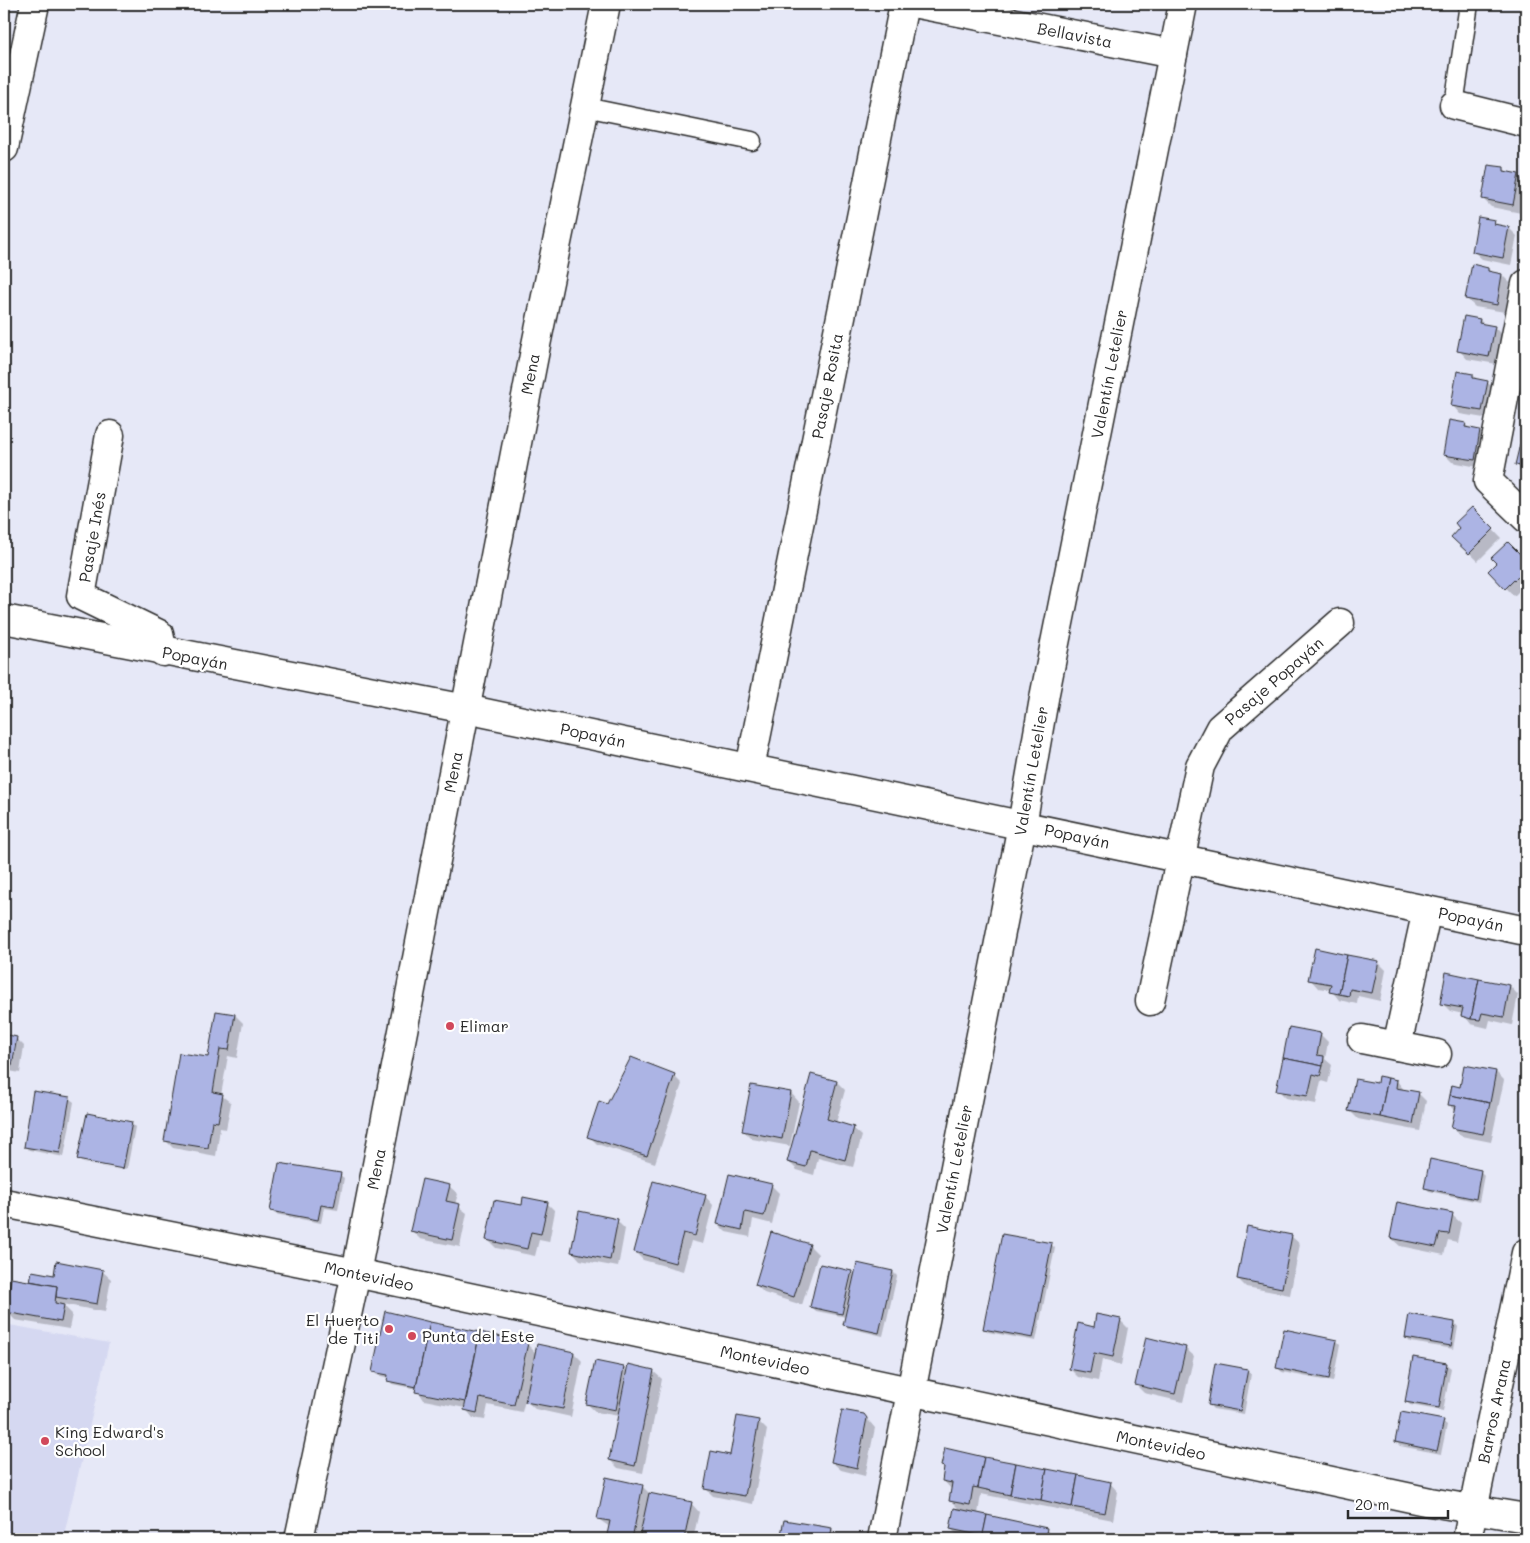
<svg xmlns="http://www.w3.org/2000/svg" width="1530" height="1543" viewBox="0 0 1530 1543" font-family="Mali,sans-serif">
<rect width="100%" height="100%" fill="#e6e8f7"/>
<filter id="ink" filterUnits="userSpaceOnUse"><feTurbulence type="fractalNoise" baseFrequency=".02" numOctaves="2"/><feDisplacementMap in="SourceGraphic" scale="10" xChannelSelector="R" yChannelSelector="G"/><feConvolveMatrix kernelMatrix="1 2 1 2 8 2 1 2 1" color-interpolation-filters="sRGB"/></filter>
<g filter="url(#ink)">
<!-- built -->
<polygon fill="#d5d8f1" points="4,1324 109,1343 63,1539 4,1539"/>
<!-- shadow -->
<g fill="#0003">
<polygon points="1504,169 1509,173 1518,175 1526,183 1521,213 1491,207 1483,199"/>
<polygon points="1494,221 1499,226 1509,228 1517,236 1511,265 1482,259 1473,251"/>
<polygon points="1488,269 1492,273 1502,275 1510,283 1505,312 1475,307 1467,299"/>
<polygon points="1480,320 1485,325 1494,327 1502,335 1497,364 1467,359 1459,350"/>
<polygon points="1473,375 1478,380 1487,382 1495,390 1490,419 1460,414 1452,405"/>
<polygon points="1465,424 1470,429 1480,431 1488,439 1483,468 1452,462 1444,454"/>
<polygon points="1520,445 1526,446 1526,473 1517,465"/>
<polygon points="1472,508 1501,538 1478,561 1453,537 1461,528"/>
<polygon points="1508,543 1526,561 1526,584 1514,596 1490,571 1498,563"/>
<polygon points="1378,962 1386,970 1380,1001 1358,996 1357,1004 1339,1000 1331,990 1318,988 1310,979"/>
<polygon points="1510,986 1518,995 1512,1025 1490,1020 1488,1028 1471,1024 1463,1014 1450,1011 1442,1003"/>
<polygon points="235,1015 243,1023 237,1058 228,1056 221,1095 231,1103 226,1129 220,1128 216,1156 173,1148 165,1140"/>
<polygon points="1320,1034 1328,1042 1325,1059 1332,1065 1328,1083 1321,1081 1316,1104 1286,1098 1278,1090"/>
<polygon points="4,1035 16,1038 24,1046 20,1073 4,1070"/>
<polygon points="1496,1072 1504,1080 1491,1142 1461,1136 1453,1128 1456,1111 1450,1105 1461,1089"/>
<polygon points="674,1076 682,1084 655,1163 597,1144 589,1136 608,1106"/>
<polygon points="812,1076 837,1082 845,1090 836,1123 853,1128 862,1136 853,1167 818,1158 814,1175 797,1170 789,1162"/>
<polygon points="1397,1081 1405,1091 1418,1093 1426,1101 1420,1131 1358,1119 1350,1111 1378,1085"/>
<polygon points="34,1092 70,1099 74,1102 64,1157 29,1150 25,1146"/>
<polygon points="791,1093 799,1102 790,1146 752,1139 744,1131"/>
<polygon points="4,1097 9,1102 4,1131"/>
<polygon points="132,1124 135,1127 127,1169 81,1159 81,1162 127,1172 83,1163 79,1159"/>
<polygon points="1480,1171 1484,1175 1479,1202 1429,1191 1425,1187"/>
<polygon points="340,1175 344,1178 338,1210 324,1208 321,1223 275,1214 271,1210"/>
<polygon points="771,1185 779,1193 772,1224 753,1219 750,1237 726,1232 718,1224"/>
<polygon points="449,1186 458,1194 455,1204 467,1213 460,1247 420,1239 412,1231"/>
<polygon points="705,1196 713,1205 703,1244 691,1241 683,1271 643,1260 635,1252"/>
<polygon points="547,1203 555,1211 549,1242 539,1240 535,1256 496,1248 488,1240 523,1207"/>
<polygon points="1452,1215 1461,1223 1457,1242 1448,1240 1444,1255 1400,1246 1391,1238"/>
<polygon points="617,1221 625,1229 618,1267 580,1260 572,1251"/>
<polygon points="1291,1236 1300,1244 1290,1295 1246,1287 1238,1279"/>
<polygon points="1051,1244 1055,1248 1036,1341 988,1332 985,1328"/>
<polygon points="809,1245 818,1254 802,1305 764,1293 756,1285"/>
<polygon points="858,1264 893,1272 897,1276 883,1336 848,1328 844,1324 846,1317 816,1311 812,1307 851,1272 855,1276"/>
<polygon points="102,1271 111,1279 105,1312 62,1304 72,1314 69,1329 15,1320 7,1312 31,1282 33,1273 55,1276"/>
<polygon points="386,1313 527,1344 536,1353 574,1353 582,1361 571,1417 535,1409 525,1400 522,1412 488,1405 485,1420 473,1418 465,1408 424,1400 417,1389 392,1384 389,1378 377,1375 373,1371"/>
<polygon points="1120,1320 1128,1328 1121,1365 1102,1360 1098,1381 1078,1377 1070,1369 1095,1328"/>
<polygon points="1455,1323 1458,1327 1454,1349 1410,1342 1406,1338"/>
<polygon points="1337,1341 1340,1344 1333,1382 1282,1372 1278,1368"/>
<polygon points="1185,1348 1194,1356 1183,1402 1144,1393 1136,1385"/>
<polygon points="1414,1359 1447,1365 1451,1368 1443,1411 1410,1405 1406,1401"/>
<polygon points="623,1368 628,1372 653,1371 662,1379 643,1473 618,1468 610,1460 619,1416 596,1412 587,1404"/>
<polygon points="1247,1370 1251,1374 1244,1414 1213,1409 1209,1405"/>
<polygon points="864,1415 875,1428 865,1476 841,1470 832,1462"/>
<polygon points="738,1417 759,1422 767,1430 753,1504 713,1496 705,1488 731,1456"/>
<polygon points="1443,1422 1447,1425 1441,1454 1400,1446 1396,1442"/>
<polygon points="942,1466 1110,1483 1118,1492 1113,1520 981,1494 978,1514 1046,1529 1054,1539 970,1539 959,1537 951,1529 960,1510 950,1500 951,1489 943,1480 945,1468"/>
<polygon points="642,1486 650,1494 691,1503 699,1512 693,1539 607,1539 610,1527 598,1519"/>
<polygon points="785,1521 832,1529 840,1539 781,1539"/>
</g>
<!-- building -->
<g fill="#acb4e4" stroke="#2b2b2b">
<polygon points="1488,165 1504,167 1504,171 1519,174 1513,205 1482,199"/>
<polygon points="1478,217 1495,220 1494,224 1509,227 1503,258 1472,252"/>
<polygon points="1472,264 1488,268 1488,271 1502,274 1497,305 1465,299"/>
<polygon points="1464,316 1480,319 1479,323 1495,326 1489,357 1457,351"/>
<polygon points="1457,371 1473,374 1473,378 1488,381 1482,411 1451,406"/>
<polygon points="1449,420 1466,423 1465,427 1480,430 1475,460 1443,455"/>
<polygon points="1520,444 1526,445 1526,467 1515,465"/>
<polygon points="1472,507 1494,529 1469,554 1451,537 1459,528 1455,523"/>
<polygon points="1508,542 1526,560 1526,568 1505,589 1488,571 1496,563 1491,558"/>
<polygon points="1526,602 1526,616 1519,609"/>
<polygon points="1315,948 1347,955 1339,994 1329,992 1331,984 1308,980"/>
<polygon points="1347,955 1379,961 1372,993 1350,989 1349,996 1339,994"/>
<polygon points="1446,972 1479,979 1471,1019 1461,1016 1463,1008 1440,1004"/>
<polygon points="1479,979 1510,985 1504,1017 1482,1013 1480,1020 1471,1019"/>
<polygon points="216,1011 235,1014 229,1050 220,1049 213,1092 223,1094 218,1122 212,1121 208,1148 164,1141 179,1053 208,1057"/>
<polygon points="1289,1027 1321,1033 1317,1055 1324,1056 1323,1066 1283,1058"/>
<polygon points="4,1034 17,1037 12,1066 4,1064"/>
<polygon points="631,1057 675,1074 647,1156 587,1137 599,1101 607,1104"/>
<polygon points="1283,1058 1323,1066 1320,1076 1313,1074 1308,1096 1276,1091"/>
<polygon points="1464,1065 1496,1071 1490,1103 1450,1095 1452,1085 1460,1087"/>
<polygon points="811,1074 837,1081 827,1119 854,1127 845,1160 810,1150 806,1167 787,1162"/>
<polygon points="1378,1076 1388,1078 1380,1117 1348,1111 1355,1079 1377,1083"/>
<polygon points="1388,1078 1397,1080 1396,1088 1419,1092 1413,1124 1380,1117"/>
<polygon points="751,1085 791,1092 782,1139 742,1131"/>
<polygon points="33,1091 70,1097 60,1153 24,1147"/>
<polygon points="1450,1095 1490,1103 1483,1134 1451,1128 1456,1106 1448,1105"/>
<polygon points="87,1113 132,1122 123,1169 77,1160"/>
<polygon points="1430,1159 1481,1170 1476,1199 1424,1188"/>
<polygon points="279,1163 341,1173 334,1207 321,1205 318,1220 270,1211"/>
<polygon points="729,1174 772,1184 764,1216 745,1212 742,1230 717,1224"/>
<polygon points="422,1179 450,1185 446,1201 460,1204 452,1240 410,1231"/>
<polygon points="653,1181 706,1195 695,1236 683,1233 675,1263 634,1252"/>
<polygon points="523,1197 548,1202 541,1234 531,1232 527,1249 486,1240 494,1200 522,1205"/>
<polygon points="1397,1202 1453,1213 1449,1234 1440,1233 1436,1247 1390,1238"/>
<polygon points="579,1211 618,1219 610,1260 571,1252"/>
<polygon points="1247,1226 1292,1235 1282,1288 1237,1279"/>
<polygon points="771,1232 810,1244 794,1297 755,1285"/>
<polygon points="1002,1234 1052,1243 1033,1338 983,1329"/>
<polygon points="56,1261 103,1270 97,1304 56,1297 57,1286 30,1281 32,1271 54,1275"/>
<polygon points="857,1263 893,1271 879,1333 843,1325"/>
<polygon points="820,1264 852,1271 842,1314 810,1307"/>
<polygon points="11,1278 57,1286 55,1303 64,1305 61,1322 5,1312"/>
<polygon points="385,1311 430,1322 416,1387 387,1381 388,1375 372,1372"/>
<polygon points="1096,1314 1121,1319 1113,1357 1094,1353 1090,1373 1069,1369 1078,1323 1094,1327"/>
<polygon points="1409,1314 1455,1322 1451,1346 1405,1338"/>
<polygon points="430,1322 480,1332 465,1402 415,1392"/>
<polygon points="1284,1329 1337,1340 1329,1379 1276,1368"/>
<polygon points="480,1332 528,1343 514,1405 480,1398 477,1413 464,1410"/>
<polygon points="1146,1337 1186,1347 1175,1394 1135,1385"/>
<polygon points="537,1344 574,1352 563,1409 525,1402"/>
<polygon points="1413,1357 1447,1363 1439,1408 1405,1402"/>
<polygon points="595,1361 624,1367 616,1410 586,1404"/>
<polygon points="1215,1363 1248,1369 1240,1411 1208,1405"/>
<polygon points="628,1364 654,1370 635,1466 609,1460"/>
<polygon points="842,1410 864,1414 867,1418 857,1468 831,1462"/>
<polygon points="1401,1412 1444,1420 1437,1451 1395,1442"/>
<polygon points="737,1416 759,1420 745,1496 704,1489 711,1451 730,1455"/>
<polygon points="945,1448 984,1457 978,1488 973,1487 970,1505 949,1501 952,1483 942,1481 944,1467 941,1466"/>
<polygon points="984,1457 1016,1463 1010,1495 978,1488"/>
<polygon points="1016,1463 1047,1469 1041,1500 1010,1495"/>
<polygon points="1047,1469 1078,1475 1072,1507 1041,1500"/>
<polygon points="1078,1475 1111,1482 1105,1513 1072,1507"/>
<polygon points="606,1477 643,1485 632,1539 606,1539 610,1521 597,1519"/>
<polygon points="649,1493 692,1502 684,1539 639,1539"/>
<polygon points="954,1508 987,1515 983,1536 950,1529"/>
<polygon points="987,1515 1047,1528 1045,1539 982,1539"/>
<polygon points="784,1520 832,1528 830,1539 780,1539"/>
</g>
<g fill="none" stroke-linecap="round" stroke-linejoin="round">
<defs>
<g id="service">
<polyline points="1454,105 1469,4"/>
<polyline points="585,107 752,141"/>
</g>
<g id="minor">
<polyline points="918,4 1173,54"/>
<polyline points="1454,105 1526,123"/>
<polyline points="4,148 35,4"/>
<polyline points="1526,284 1488,481 1526,518"/>
<polyline points="110,435 81,596 159,634 163,652"/>
<polyline points="4,619 466,709 1526,931"/>
<polyline points="750,768 904,4"/>
<polyline points="1150,1001 1200,766 1220,728 1340,623"/>
<polyline points="1362,1039 1437,1054"/>
<polyline points="1397,1046 1427,910"/>
<polyline points="4,1203 356,1273 536,345 606,4"/>
<polyline points="911,1392 1022,825 1045,693 1183,4"/>
</g>
<g id="tertiary">
<polyline points="299,1539 356,1273 1430,1502 1526,1518"/>
<polyline points="882,1539 911,1392"/>
</g>
<polyline id="secondary" points="1467,1539 1526,1253"/>
</defs>
<!-- service casing -->
<use href="#service" stroke="#2b2b2b" stroke-width="21"/>
<!-- minor casing -->
<use href="#minor" stroke="#2b2b2b" stroke-width="31"/>
<!-- tertiary casing -->
<use href="#tertiary" stroke="#2b2b2b" stroke-width="31"/>
<!-- secondary casing -->
<use href="#secondary" stroke="#2b2b2b" stroke-width="31"/>
<!-- service -->
<use href="#service" stroke="#fff" stroke-width="18"/>
<!-- minor -->
<use href="#minor" stroke="#fff" stroke-width="28"/>
<!-- tertiary -->
<use href="#tertiary" stroke="#fff" stroke-width="28"/>
<!-- secondary -->
<use href="#secondary" stroke="#fff" stroke-width="28"/>
</g>
</g>
<!-- markers -->
<g fill="#d1495b" stroke="#fff" stroke-width="2">
<circle cx="450" cy="1026" r="5"/>
<circle cx="389" cy="1329" r="5"/>
<circle cx="412" cy="1336" r="5"/>
<circle cx="45" cy="1441" r="5"/>
</g>
<g text-anchor="middle" stroke-width="4.5" stroke-linejoin="round" paint-order="stroke">
<!-- street labels -->
<g font-size="16" fill="#2b2b2b" stroke="#fff">
<text transform="translate(1075 35) rotate(11)" y="6">Bellavista</text>
<text transform="translate(530 374) rotate(-79)" y="6">Mena</text>
<text transform="translate(1109 374) rotate(-79)" y="6">Valentín Letelier</text>
<text transform="translate(827 386) rotate(-79)" y="6">Pasaje Rosita</text>
<text transform="translate(92 537) rotate(-80)" y="6">Pasaje Inés</text>
<text transform="translate(195 658) rotate(11)" y="6">Popayán</text>
<text transform="translate(1274 681) rotate(-41)" y="6">Pasaje Popayán</text>
<text transform="translate(593 735) rotate(12)" y="6">Popayán</text>
<text transform="translate(1031 771) rotate(-80)" y="6">Valentín Letelier</text>
<text transform="translate(453 772) rotate(-79)" y="6">Mena</text>
<text transform="translate(1077 836) rotate(12)" y="6">Popayán</text>
<text transform="translate(1471 919) rotate(12)" y="6">Popayán</text>
<text transform="translate(376 1169) rotate(-79)" y="6">Mena</text>
<text transform="translate(954 1169) rotate(-79)" y="6">Valentín Letelier</text>
<text transform="translate(369 1276) rotate(12)" y="6">Montevideo</text>
<text transform="translate(765 1360) rotate(12)" y="6">Montevideo</text>
<text transform="translate(1494 1411) rotate(-78)" y="6">Barros Arana</text>
<text transform="translate(1161 1445) rotate(12)" y="6">Montevideo</text>
</g>
<!-- poi labels -->
<g font-size="16" fill="#2b2b2b" stroke="#fff" text-anchor="start">
<text x="460" y="1032">Elimar</text>
<text x="379" y="1326" text-anchor="end">El Huerto<tspan x="379" dy="18">de Titi</tspan></text>
<text x="422" y="1342">Punta del Este</text>
<text x="55" y="1438">King Edward's<tspan x="55" dy="18">School</tspan></text>
</g>
</g>
<!-- margin -->
<rect width="1530" height="1543" fill="none" stroke="#fff" stroke-width="20"/>
<rect x="10" y="10" width="1510" height="1523" fill="none" stroke="#2b2b2b" stroke-width="2" filter="url(#ink)"/>
<!-- scale -->
<path d="M1348 1510v8h100v-8" fill="none" stroke="#2b2b2b" stroke-width="2.5"/>
<text x="1355" y="1510" font-size="15" fill="#2b2b2b" stroke="#ffffff" stroke-width="4" paint-order="stroke">20 m</text>
</svg>
